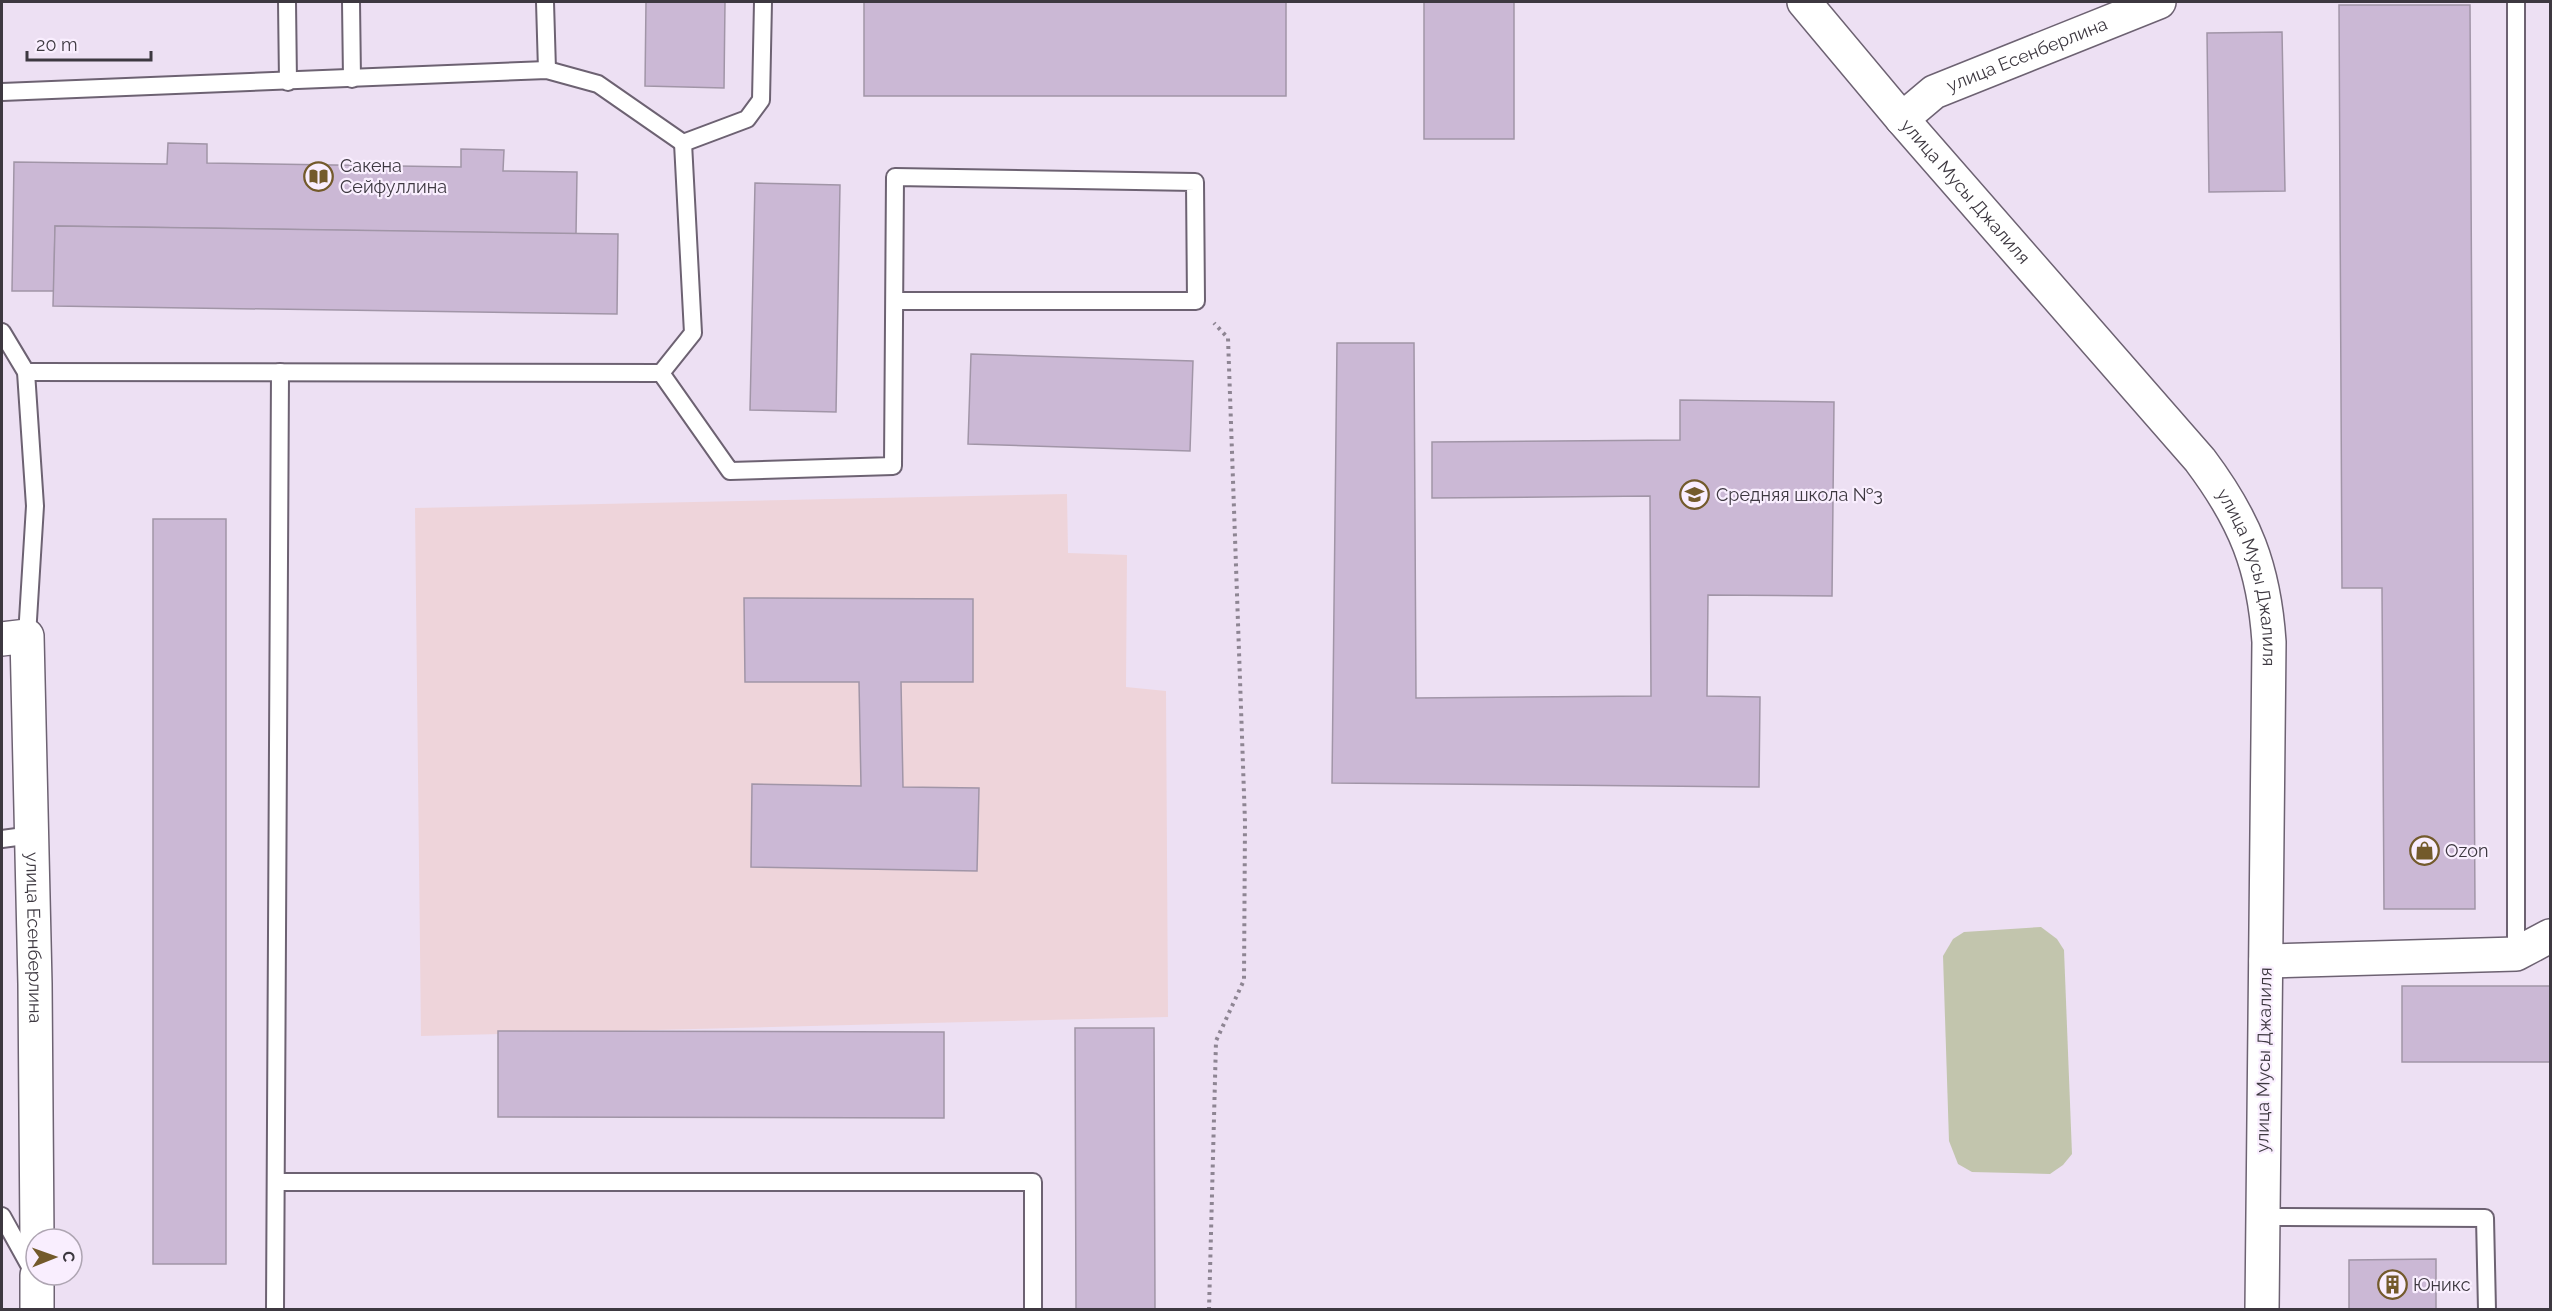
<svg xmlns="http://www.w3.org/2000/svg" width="2552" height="1311" viewBox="0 0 2552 1311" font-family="Raleway,sans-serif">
<rect width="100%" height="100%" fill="#ede0f3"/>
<!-- education -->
<polygon fill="#eed4da" points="1067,494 1068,553 1127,555 1126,687 1166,691 1168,1017 421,1036 415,508"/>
<!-- pitch -->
<polygon fill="#c2c5ad" points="2041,927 2057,939 2064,950 2072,1154 2063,1165 2050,1174 1972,1172 1958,1164 1949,1141 1943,956 1953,939 1964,932"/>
<!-- building -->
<g fill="#cbb8d5" stroke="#a195a7" stroke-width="1.5">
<polygon points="646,2 725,2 724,88 645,86"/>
<rect x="864" y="2" width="422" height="94"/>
<rect x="1424" y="2" width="90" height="137"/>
<polygon points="2339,5 2470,5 2475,909 2384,909 2382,588 2342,588"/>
<polygon points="2282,32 2285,191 2209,192 2207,33"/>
<polygon points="168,143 207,144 207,163 461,167 461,149 504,150 503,171 577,172 576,234 55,226 54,291 12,291 14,162 167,164"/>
<polygon points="755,183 840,185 836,412 750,410"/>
<polygon points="55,226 618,234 617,314 53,306"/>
<polygon points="1337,343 1414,343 1416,698 1651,696 1650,496 1432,498 1432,442 1680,440 1680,400 1834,402 1832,596 1708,595 1707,696 1760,697 1759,787 1332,783"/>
<polygon points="971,354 1193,361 1190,451 968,444"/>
<rect x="153" y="519" width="73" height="745"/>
<polygon points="744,598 973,599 973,682 901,682 903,787 979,788 977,871 751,867 752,784 861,786 859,682 745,682"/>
<rect x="2402" y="986" width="148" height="76"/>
<polygon points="1075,1028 1154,1028 1155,1310 1076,1310"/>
<polygon points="498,1031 944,1032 944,1118 498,1117"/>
<polygon points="2436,1259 2436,1310 2349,1310 2349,1260"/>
</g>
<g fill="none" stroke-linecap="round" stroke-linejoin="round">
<defs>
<g id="lane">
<polyline points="287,2 288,82"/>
<polyline points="351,2 352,79"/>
<polyline points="545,2 547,70"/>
<polyline points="2516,2 2516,954"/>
<polyline points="2,92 547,70 598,84 683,143 747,119 761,100 763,2"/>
<polyline points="2,332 26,372 35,506 27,636"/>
<polyline points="26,372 661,373"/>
<polyline points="661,373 730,471 893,466 895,177 1195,182 1196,301 895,301"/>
<polyline points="661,373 693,333 683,143"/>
<polyline points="2,839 32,835"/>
<polyline points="276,1182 1033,1182 1033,1310"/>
<polyline points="2,1216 37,1279"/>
<polyline points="2262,1217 2485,1218 2487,1310"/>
<polyline points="275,1310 280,372"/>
</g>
<g id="street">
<path id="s1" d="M1902,119l32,-27 225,-90"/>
<polyline points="2266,961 2516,954 2550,936"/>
</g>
<g id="secondary">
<path id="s2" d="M1804,2l98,117 298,341c45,60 64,107 69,182l-7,668"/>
<path id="s3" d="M2,639l25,-3 8,348 2,255"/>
<polyline points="37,1275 37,1310"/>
</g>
</defs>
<!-- lane casing -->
<use href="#lane" stroke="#6d6272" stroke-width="20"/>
<!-- street casing -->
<use href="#street" stroke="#6d6272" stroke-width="36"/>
<!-- secondary casing -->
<use href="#secondary" stroke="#6d6272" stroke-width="36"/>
<!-- path -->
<polyline stroke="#8e8593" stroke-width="4" stroke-dasharray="3 4.5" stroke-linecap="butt" points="1209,1310 1216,1041 1244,980 1245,822 1228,338 1214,323"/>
<!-- lane -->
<use href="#lane" stroke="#fff" stroke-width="16"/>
<!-- street -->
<use href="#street" stroke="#fff" stroke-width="33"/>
<!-- secondary -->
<use href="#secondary" stroke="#fff" stroke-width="33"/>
</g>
<!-- icons -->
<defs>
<symbol id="library-ring" viewBox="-11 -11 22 22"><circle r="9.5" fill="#f9eefe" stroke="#735a2b" stroke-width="1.5"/><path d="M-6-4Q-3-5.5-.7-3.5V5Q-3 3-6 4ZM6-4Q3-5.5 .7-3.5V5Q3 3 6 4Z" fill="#735a2b"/></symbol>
<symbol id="school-ring" viewBox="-11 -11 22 22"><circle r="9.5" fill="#f9eefe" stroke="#735a2b" stroke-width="1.5"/><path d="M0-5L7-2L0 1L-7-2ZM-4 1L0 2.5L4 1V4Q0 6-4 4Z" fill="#735a2b"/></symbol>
<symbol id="shop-ring" viewBox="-11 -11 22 22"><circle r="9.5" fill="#f9eefe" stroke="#735a2b" stroke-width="1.5"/><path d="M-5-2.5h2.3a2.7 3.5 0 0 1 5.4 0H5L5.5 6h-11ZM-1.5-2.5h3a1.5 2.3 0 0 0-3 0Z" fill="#735a2b"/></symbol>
<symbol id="building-ring" viewBox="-11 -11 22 22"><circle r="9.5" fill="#f9eefe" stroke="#735a2b" stroke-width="1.5"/><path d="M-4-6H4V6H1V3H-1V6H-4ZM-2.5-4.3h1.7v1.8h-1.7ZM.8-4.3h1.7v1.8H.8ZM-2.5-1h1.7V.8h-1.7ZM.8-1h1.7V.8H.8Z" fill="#735a2b"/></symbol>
</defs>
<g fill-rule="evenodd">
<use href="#library-ring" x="302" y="160" width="33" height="33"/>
<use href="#school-ring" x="1678" y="478" width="33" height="33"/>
<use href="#shop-ring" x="2408" y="834" width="33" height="33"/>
<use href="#building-ring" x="2376" y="1268" width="33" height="33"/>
</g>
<g text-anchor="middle" stroke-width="4.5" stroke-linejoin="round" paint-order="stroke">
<!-- street labels -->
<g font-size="18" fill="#3d3840" stroke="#f9eefe">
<text dy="6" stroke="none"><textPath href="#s1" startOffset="142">улица Есенберлина</textPath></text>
<text dy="6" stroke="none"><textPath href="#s2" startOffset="249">улица Мусы Джалиля</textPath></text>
<text dy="6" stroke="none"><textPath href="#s2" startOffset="735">улица Мусы Джалиля</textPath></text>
<text dy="6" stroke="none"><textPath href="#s3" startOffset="327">улица Есенберлина</textPath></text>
<text transform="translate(2264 1060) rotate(-89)" y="6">улица Мусы Джалиля</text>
</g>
<!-- poi labels -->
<g font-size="18" fill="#3d3840" stroke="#f9eefe" text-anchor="start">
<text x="340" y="172">Сакена<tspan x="340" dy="21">Сейфуллина</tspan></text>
<text x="1716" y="501">Средняя школа №3</text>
<text x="2445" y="857">Ozon</text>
<text x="2413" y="1291">Юникс</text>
</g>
</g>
<!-- border -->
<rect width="2552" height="1311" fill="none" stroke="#3d3840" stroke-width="6"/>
<!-- north arrow -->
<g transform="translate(54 1257) rotate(89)"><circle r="28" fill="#f9eefe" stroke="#aea5b2" stroke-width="1.5"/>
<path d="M0-4.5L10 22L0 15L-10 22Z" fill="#735a2b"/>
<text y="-9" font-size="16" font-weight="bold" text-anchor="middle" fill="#3d3840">С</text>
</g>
<!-- scale -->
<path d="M27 51v9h124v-9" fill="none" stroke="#3d3840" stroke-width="3"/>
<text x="36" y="51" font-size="18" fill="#3d3840" stroke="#f9eefe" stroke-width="4.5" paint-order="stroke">20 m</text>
</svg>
